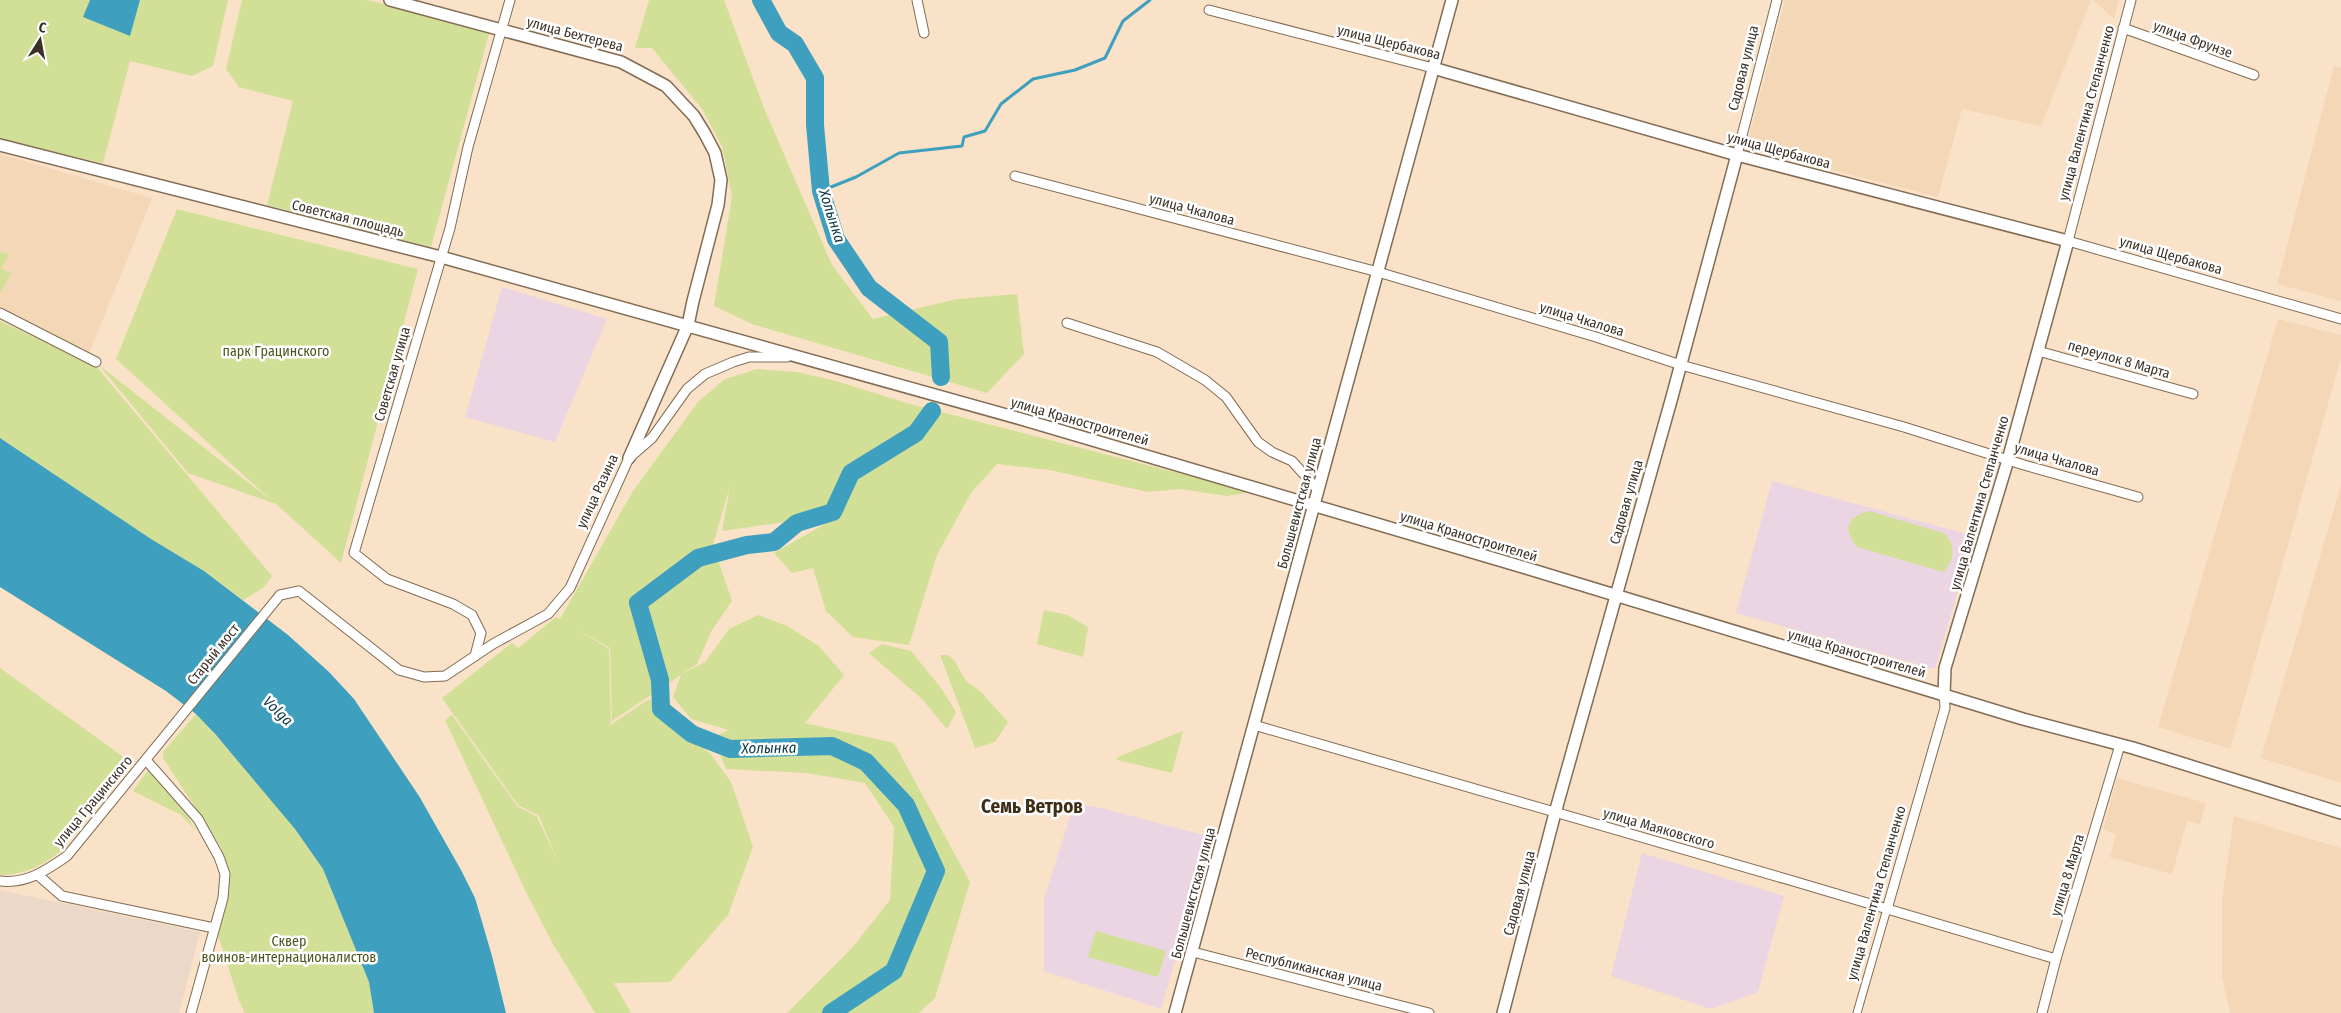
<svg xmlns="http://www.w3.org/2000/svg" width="2341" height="1013" viewBox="0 0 2341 1013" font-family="'Fira Sans Condensed',sans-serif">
<rect width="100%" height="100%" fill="#f9e2c7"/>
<!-- built -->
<g fill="#f4d7b6">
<polygon points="1785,0 2091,0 2041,126 1962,109 1938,197 1746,148"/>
<polygon points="2093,0 2119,0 2114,19"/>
<polygon points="2334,66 2341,68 2341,301 2277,284"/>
<polygon points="0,154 152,198 86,361 0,315"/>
<polygon points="2278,319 2341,335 2341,358 2230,749 2158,727"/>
<polygon points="2341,485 2341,783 2261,758"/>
<polygon points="2117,778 2206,803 2200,824 2187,821 2172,874 2110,857 2116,834 2103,830"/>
<polygon points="2234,816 2341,848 2341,1013 2230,1013 2222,976 2222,900"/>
</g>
<!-- education -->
<g fill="#ebd5e2">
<polygon points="502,287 607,319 555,442 465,417"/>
<polygon points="1772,481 1974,536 1935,669 1736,613"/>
<polygon points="1074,804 1102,808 1211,837 1161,1009 1044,971 1044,899"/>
<polygon points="1642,853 1784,896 1758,992 1711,1009 1611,976"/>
</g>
<!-- medical -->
<polygon fill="#ecd8c9" points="0,890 200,932 179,1013 0,1013"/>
<!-- green -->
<g fill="#d2e097">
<polygon points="0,0 228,0 213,66 192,76 130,61 103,163 0,139"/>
<polygon points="242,0 367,0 490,30 431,247 267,205 293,101 239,87 226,69"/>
<polygon points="649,0 724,0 764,108 832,265 873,319 957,299 1017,294 1024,354 987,393 752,324 714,306 732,197 722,146 702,109 652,48 635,48"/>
<polygon points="177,209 418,269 341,563 276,504 188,473 99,365 272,501 116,359"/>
<polygon points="0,252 9,254 1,269 11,273 0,293"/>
<polygon points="0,321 96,366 272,576 263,588 243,600 204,571 151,539 0,438"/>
<polygon points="757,369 797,372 836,381 910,404 1252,492 1227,496 1180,489 1148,492 1050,470 997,464 971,493 937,555 909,645 853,637 826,611 813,568 792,573 774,553 825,524 850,491 852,466 830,508 784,522 722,531 730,486 713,545 732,601 712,630 697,664 682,674 705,662 729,629 758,615 787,626 819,646 844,675 805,723 894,743 970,882 935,998 919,1013 787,1013 851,949 890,900 894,827 865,783 807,773 726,769 713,737 729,730 691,719 673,697 681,675 612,721 610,648 577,629 609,649 611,723 609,726 649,699 661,717 710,753 731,782 753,847 728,915 670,982 614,983 631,1013 595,1013 553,944 526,892 445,720 452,715 517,806 537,817 558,862 539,816 518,805 442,698 512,643 518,648 556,617 560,619 633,491 698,402 725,379"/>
<path d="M1869,511l75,22c12,12 11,27 -1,39l-86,-25c-14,-18 -11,-30 12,-36z"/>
<polygon points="1044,610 1067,615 1088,627 1083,657 1037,644"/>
<polygon points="882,644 911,651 941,688 956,712 947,729 923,700 869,653"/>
<polygon points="940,655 948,655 954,660 966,681 981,692 1008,722 995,742 975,748"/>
<path d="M0,668l129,93 -71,92c-17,14 -36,22 -58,22z"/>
<polygon points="196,714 246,769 295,829 323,869 369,982 374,1013 245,1013 239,1001 218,935 227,871 221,847 163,758 163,752"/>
<polygon points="1183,731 1172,773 1117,760 1118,757"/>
<polygon points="148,770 152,772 184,810 196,831 181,815 133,791"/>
<polygon points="1096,931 1166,951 1158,977 1088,957"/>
</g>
<!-- water -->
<g fill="#3e9fbe">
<polygon points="90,0 140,0 130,36 83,17"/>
<polygon points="0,438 151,539 204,571 288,635 329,672 354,699 419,796 461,870 475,898 492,956 506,1013 374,1013 369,982 323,869 295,829 216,735 196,714 166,691 0,587"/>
</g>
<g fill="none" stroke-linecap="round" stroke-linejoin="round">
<!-- stream -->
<polyline stroke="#3e9fbe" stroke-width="3" points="821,191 856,177 899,153 962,146 964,137 985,131 1001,104 1033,79 1075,70 1105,58 1123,21 1150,0"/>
<!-- river -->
<g stroke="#3e9fbe" stroke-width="18">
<polyline points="761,0 779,33 795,44 815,78 815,125 821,191 836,239 869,288 939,342 941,377"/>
<polyline points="831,1013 894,971 936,871 906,805 866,762 832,746 730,749 692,734 661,709 660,680 638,603 698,558 747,545 774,542 797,523 833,512 851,473 916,433 932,411"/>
</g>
<defs>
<polyline id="pedestrian" points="1857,1013 1887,909"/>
<g id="minor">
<polyline points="917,0 924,33"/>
<polyline points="2131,0 2068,241 2341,319"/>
<polyline points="1209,10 1433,68"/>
<polyline points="2123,28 2254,75"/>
<polyline points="1737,155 1777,0"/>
<polyline points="1015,176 1378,272 1596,337 1681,365 1904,427 2024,465 2138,497"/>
<polyline points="0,313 96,362"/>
<polyline points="1067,323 1157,352 1205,380 1226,397 1258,442 1272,452 1292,461 1318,490"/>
<polyline points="2038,351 2193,394"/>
<polyline points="475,656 481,633 472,615 453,604 387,579 354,553 450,228 468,147 510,0"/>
<polyline points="1254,725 1793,881 2056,959"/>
<polyline points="146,760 198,819 219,857 225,874 223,898 191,1013"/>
<polyline points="38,875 62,896 214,928"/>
<path d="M0,881c27,3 45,-10 67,-25l213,-261 19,-4 100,79 25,7 21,-1 48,-32 55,-30 22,-26 59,-130 23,-20 35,-49 18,-15 28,-12 16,-5h38"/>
<polyline points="1887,909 1945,708 1944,694"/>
<polyline points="1193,952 1429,1013"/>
<polyline points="2042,1013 2056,959 2120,745"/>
</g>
<g id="tertiary">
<polyline points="390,0 621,62 666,86 694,116 705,134 715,153 721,180 718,205 693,301 688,325 629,458"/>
<polyline points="1433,68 1737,155 2068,241 2008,460 1945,668 1944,694"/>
<polyline points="0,145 441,257 1021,419 1526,568 2023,719 2133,748 2341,813"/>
<polyline points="1175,1013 1452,0"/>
<polyline points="1503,1013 1555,813 1672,397 1737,155"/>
</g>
</defs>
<!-- pedestrian casing -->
<use href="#pedestrian" stroke="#816c54" stroke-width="9"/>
<!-- minor casing -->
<use href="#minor" stroke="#816c54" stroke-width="11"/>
<!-- tertiary casing -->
<use href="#tertiary" stroke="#816c54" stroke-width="14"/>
<!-- pedestrian -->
<use href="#pedestrian" stroke="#fff" stroke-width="7"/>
<!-- minor -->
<use href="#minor" stroke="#fff" stroke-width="9"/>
<!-- tertiary -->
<use href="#tertiary" stroke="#fff" stroke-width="11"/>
</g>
<g text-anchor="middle" stroke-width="5" stroke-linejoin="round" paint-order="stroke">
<!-- street labels -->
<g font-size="14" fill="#3b3127" stroke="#fff">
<text transform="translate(575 34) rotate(15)" y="5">улица Бехтерева</text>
<text transform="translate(2193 39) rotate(20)" y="5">улица Фрунзе</text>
<text transform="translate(1389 42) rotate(14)" y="5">улица Щербакова</text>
<text transform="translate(1743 68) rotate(-76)" y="5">Садовая улица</text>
<text transform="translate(2086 113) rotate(-75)" y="5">улица Валентина Степанченко</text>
<text transform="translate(1779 150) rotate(15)" y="5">улица Щербакова</text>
<text transform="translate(1192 209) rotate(15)" y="5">улица Чкалова</text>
<text transform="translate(348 218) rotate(14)" y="5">Советская площадь</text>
<text transform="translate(2171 255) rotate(16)" y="5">улица Щербакова</text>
<text transform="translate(1582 319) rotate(17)" y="5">улица Чкалова</text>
<text transform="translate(2119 359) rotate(16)" y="5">переулок 8 Марта</text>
<text transform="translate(392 374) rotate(-74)" y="5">Советская улица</text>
<text transform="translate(1080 421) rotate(16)" y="5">улица Краностроителей</text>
<text transform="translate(2057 459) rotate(16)" y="5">улица Чкалова</text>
<text transform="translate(597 491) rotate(-65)" y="5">улица Разина</text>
<text transform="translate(1626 502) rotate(-74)" y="5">Садовая улица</text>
<text transform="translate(1299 503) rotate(-75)" y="5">Большевистская улица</text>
<text transform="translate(1979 503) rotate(-74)" y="5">улица Валентина Степанченко</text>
<text transform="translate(1469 536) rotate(17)" y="5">улица Краностроителей</text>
<text transform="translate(1857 653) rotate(16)" y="5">улица Краностроителей</text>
<text transform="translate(213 654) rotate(-51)" y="5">Старый мост</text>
<text transform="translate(93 801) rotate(-50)" y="5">улица Грацинского</text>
<text transform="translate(1659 828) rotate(16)" y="5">улица Маяковского</text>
<text transform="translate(2067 875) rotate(-73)" y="5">улица 8 Марта</text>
<text transform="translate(1193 893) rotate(-75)" y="5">Большевистская улица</text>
<text transform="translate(1519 893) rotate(-75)" y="5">Садовая улица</text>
<text transform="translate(1876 893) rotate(-74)" y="5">улица Валентина Степанченко</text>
<text transform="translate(1314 969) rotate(14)" y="5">Республиканская улица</text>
</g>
<!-- park labels -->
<g font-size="14" fill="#4c551e" stroke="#fff">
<text x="276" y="356">парк Грацинского</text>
<text x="289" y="946">Сквер<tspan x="289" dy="16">воинов-интернационалистов</tspan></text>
</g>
<!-- water labels -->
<g font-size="15" font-style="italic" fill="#0b3845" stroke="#fff">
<text transform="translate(832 216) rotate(72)" y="5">Холынка</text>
<text transform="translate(278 711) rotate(44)" y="5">Volga</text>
<text transform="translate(769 748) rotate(-1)" y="5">Холынка</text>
</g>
<!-- district labels -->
<g font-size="19" font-weight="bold" fill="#3f2d16" stroke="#fff">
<text x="1032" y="813">Семь Ветров</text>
</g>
</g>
<!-- north arrow -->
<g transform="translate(40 40) rotate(11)" stroke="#ffffff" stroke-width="4" paint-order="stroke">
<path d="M0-4L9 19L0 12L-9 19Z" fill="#3b3127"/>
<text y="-8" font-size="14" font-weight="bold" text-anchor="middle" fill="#3b3127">С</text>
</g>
</svg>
